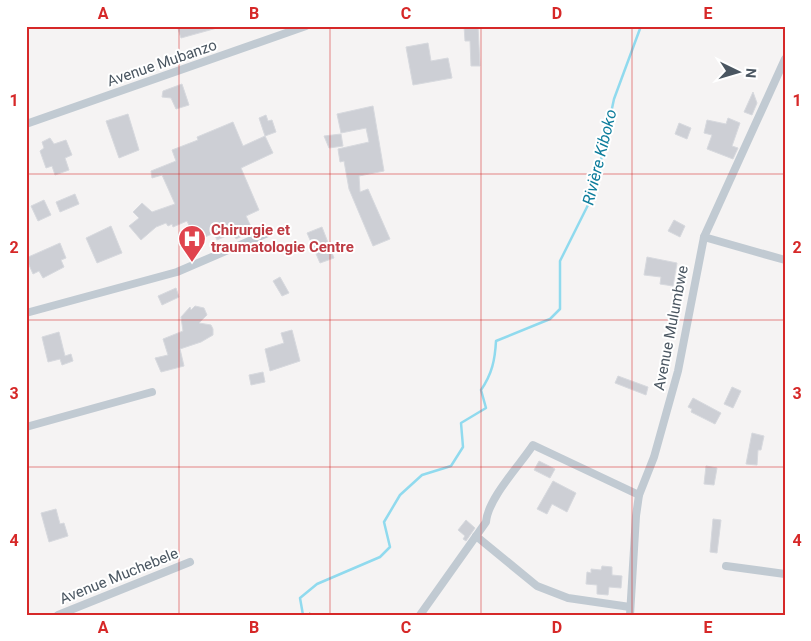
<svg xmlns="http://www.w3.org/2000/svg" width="811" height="641" viewBox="0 0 811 641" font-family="Roboto,sans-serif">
<rect width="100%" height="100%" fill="#f5f3f3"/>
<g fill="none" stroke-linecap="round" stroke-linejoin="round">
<!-- stream -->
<path stroke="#90daee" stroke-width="2.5" d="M303,615l-3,-17 17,-14 63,-27 10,-10 -6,-25 16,-27 22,-20 29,-9 12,-19 -2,-24 25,-15 -5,-18c11,-16 14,-30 15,-49l54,-22 10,-10v-48l29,-58 7,-20 18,-84 27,-73"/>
</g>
<!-- building -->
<g fill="#cdcfd5" stroke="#d7d9de">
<polygon points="177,26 216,26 217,28 181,38"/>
<polygon points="464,26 478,26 480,66 471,66 470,41 465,41"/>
<polygon points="428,43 431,61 448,58 452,78 413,85 406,47"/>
<polygon points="182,84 189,105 176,109 171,98 162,97 163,91"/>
<polygon points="753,92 757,103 752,115 744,112"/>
<polygon points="373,106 384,171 359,176 360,192 368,189 390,239 373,246 349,189 344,161 340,162 338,149 369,142 366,128 341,133 337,114"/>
<polygon points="128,114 139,150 119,158 106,121"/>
<polygon points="266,115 268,121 272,120 276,132 265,136 259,118"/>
<polygon points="728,118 740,123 732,146 738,148 733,159 707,149 712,135 704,133 707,120 726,124"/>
<polygon points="233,122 243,146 265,136 273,153 241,168 259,210 246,216 253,231 236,239 233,233 217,240 214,233 196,241 187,221 173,227 172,224 168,226 166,223 156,227 141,240 129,226 139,218 133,212 142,203 152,212 175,204 162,175 152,178 151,171 176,161 172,150 198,140 197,137"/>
<polygon points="679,123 691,128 687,139 675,134"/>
<polygon points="341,134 343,146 329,148 324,136"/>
<polygon points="50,138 54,144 66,140 72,155 65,158 69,170 55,175 52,166 46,168 40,151 44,148 42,142"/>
<polygon points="75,194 79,204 60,212 56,202"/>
<polygon points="44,200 51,215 38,221 31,206"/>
<polygon points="674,220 685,226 680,237 668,231"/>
<polygon points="111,226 122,253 97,263 86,238"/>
<polygon points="322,227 334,258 320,263 307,233"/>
<polygon points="60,243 66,258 61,260 64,267 43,278 39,271 33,274 26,258"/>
<polygon points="647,257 677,263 673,286 660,284 661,277 644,275"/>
<polygon points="280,277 289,293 282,296 273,281"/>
<polygon points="176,288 179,297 162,305 158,296"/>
<polygon points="195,306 204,308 207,315 199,323 211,325 213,329 213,335 201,342 180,349 184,366 161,372 155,358 168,355 163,339 183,331 181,317 190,307 191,310"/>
<polygon points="292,330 300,361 270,371 265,349 284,343 281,333"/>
<polygon points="59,332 65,356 71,354 73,361 62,365 60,359 48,362 42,337"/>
<polygon points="263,372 265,382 251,385 249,375"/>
<polygon points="618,376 648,387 646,395 615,383"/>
<polygon points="732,387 741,391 733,408 724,404"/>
<polygon points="693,398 721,413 715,424 691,412 692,409 688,407"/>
<polygon points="752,433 764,436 761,450 758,450 757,465 746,464"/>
<polygon points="539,461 555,469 550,478 534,470"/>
<polygon points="706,466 717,468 714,485 704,484"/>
<polygon points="553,481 576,493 567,512 552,504 547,514 537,509"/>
<polygon points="56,509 60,524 64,523 68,536 49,542 41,513"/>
<polygon points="713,519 721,520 717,553 710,552"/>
<polygon points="466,520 475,528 466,541 463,539 465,536 458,530"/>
<polygon points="602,566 612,567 612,575 622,576 621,588 609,587 608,595 597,594 597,585 586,584 587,572 591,573 591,569 601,570"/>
</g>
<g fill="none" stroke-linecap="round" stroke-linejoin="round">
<!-- path -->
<polyline stroke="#7ad0a6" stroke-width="2" stroke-dasharray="4 2.5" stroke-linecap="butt" points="309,613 312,615"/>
<!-- minor -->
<g stroke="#c1cad2" stroke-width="8">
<polyline points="26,124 306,26"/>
<polyline points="704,237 785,260"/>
<polyline points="26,313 177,272 270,232"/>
<polyline points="26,427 152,392"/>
<polyline points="476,536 537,586 568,598 630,607"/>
<polyline points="726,566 785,574"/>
<polyline points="58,615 190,562"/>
<path d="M420,615l66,-93c2,-24 34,-57 47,-77l106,50"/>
<polyline points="630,615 636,516 639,495 654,457 678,371 704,237 785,59"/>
</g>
</g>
<!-- grid -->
<path fill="none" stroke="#d62828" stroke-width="1" stroke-opacity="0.55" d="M179,26v589M330,26v589M481,26v589M632,26v589M26,174h759M26,320h759M26,467h759"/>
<!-- icons -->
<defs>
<symbol id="hospital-pin" viewBox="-11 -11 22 30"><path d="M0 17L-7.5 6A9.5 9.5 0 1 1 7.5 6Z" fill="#e0444e" stroke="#fff"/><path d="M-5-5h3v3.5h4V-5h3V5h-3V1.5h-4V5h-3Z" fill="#fff"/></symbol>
</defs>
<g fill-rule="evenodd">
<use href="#hospital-pin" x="176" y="223" width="32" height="43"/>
</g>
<g text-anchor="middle" stroke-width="4" stroke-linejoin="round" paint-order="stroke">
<!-- street labels -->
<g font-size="15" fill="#4a5661" stroke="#fff">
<text transform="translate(162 63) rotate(-19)" y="5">Avenue Mubanzo</text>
<text transform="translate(671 328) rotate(-79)" y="5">Avenue Mulumbwe</text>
<text transform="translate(119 576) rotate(-22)" y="5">Avenue Muchebele</text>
</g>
<!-- health labels -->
<g font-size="15" font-weight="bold" fill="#be3a42" stroke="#fff" text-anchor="start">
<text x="211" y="235">Chirurgie et<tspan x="211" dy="17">traumatologie Centre</tspan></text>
</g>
<!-- water labels -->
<g font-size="16" font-style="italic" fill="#0c7c9b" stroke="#fff">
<text transform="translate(599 157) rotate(-76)" y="6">Rivière Kiboko</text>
</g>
</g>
<!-- border -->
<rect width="811" height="641" fill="none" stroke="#ffffff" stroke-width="55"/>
<!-- north arrow -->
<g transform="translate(738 72) rotate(95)" stroke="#ffffff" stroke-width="4" paint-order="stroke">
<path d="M0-4L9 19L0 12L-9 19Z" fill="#4a5661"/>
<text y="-8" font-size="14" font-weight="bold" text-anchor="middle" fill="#4a5661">N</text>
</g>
<rect x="28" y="28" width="756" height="586" fill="none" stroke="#d62828" stroke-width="2"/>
<g font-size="16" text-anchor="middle" font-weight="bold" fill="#d62828">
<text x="103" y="19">A</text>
<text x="254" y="19">B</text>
<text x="406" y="19">C</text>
<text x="557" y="19">D</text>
<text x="708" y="19">E</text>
<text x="14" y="106">1</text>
<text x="797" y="106">1</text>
<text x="14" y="253">2</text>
<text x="797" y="253">2</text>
<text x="14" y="399">3</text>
<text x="797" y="399">3</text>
<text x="14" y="546">4</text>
<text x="797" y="546">4</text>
<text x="103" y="633">A</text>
<text x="254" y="633">B</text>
<text x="406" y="633">C</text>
<text x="557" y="633">D</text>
<text x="708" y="633">E</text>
</g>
</svg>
